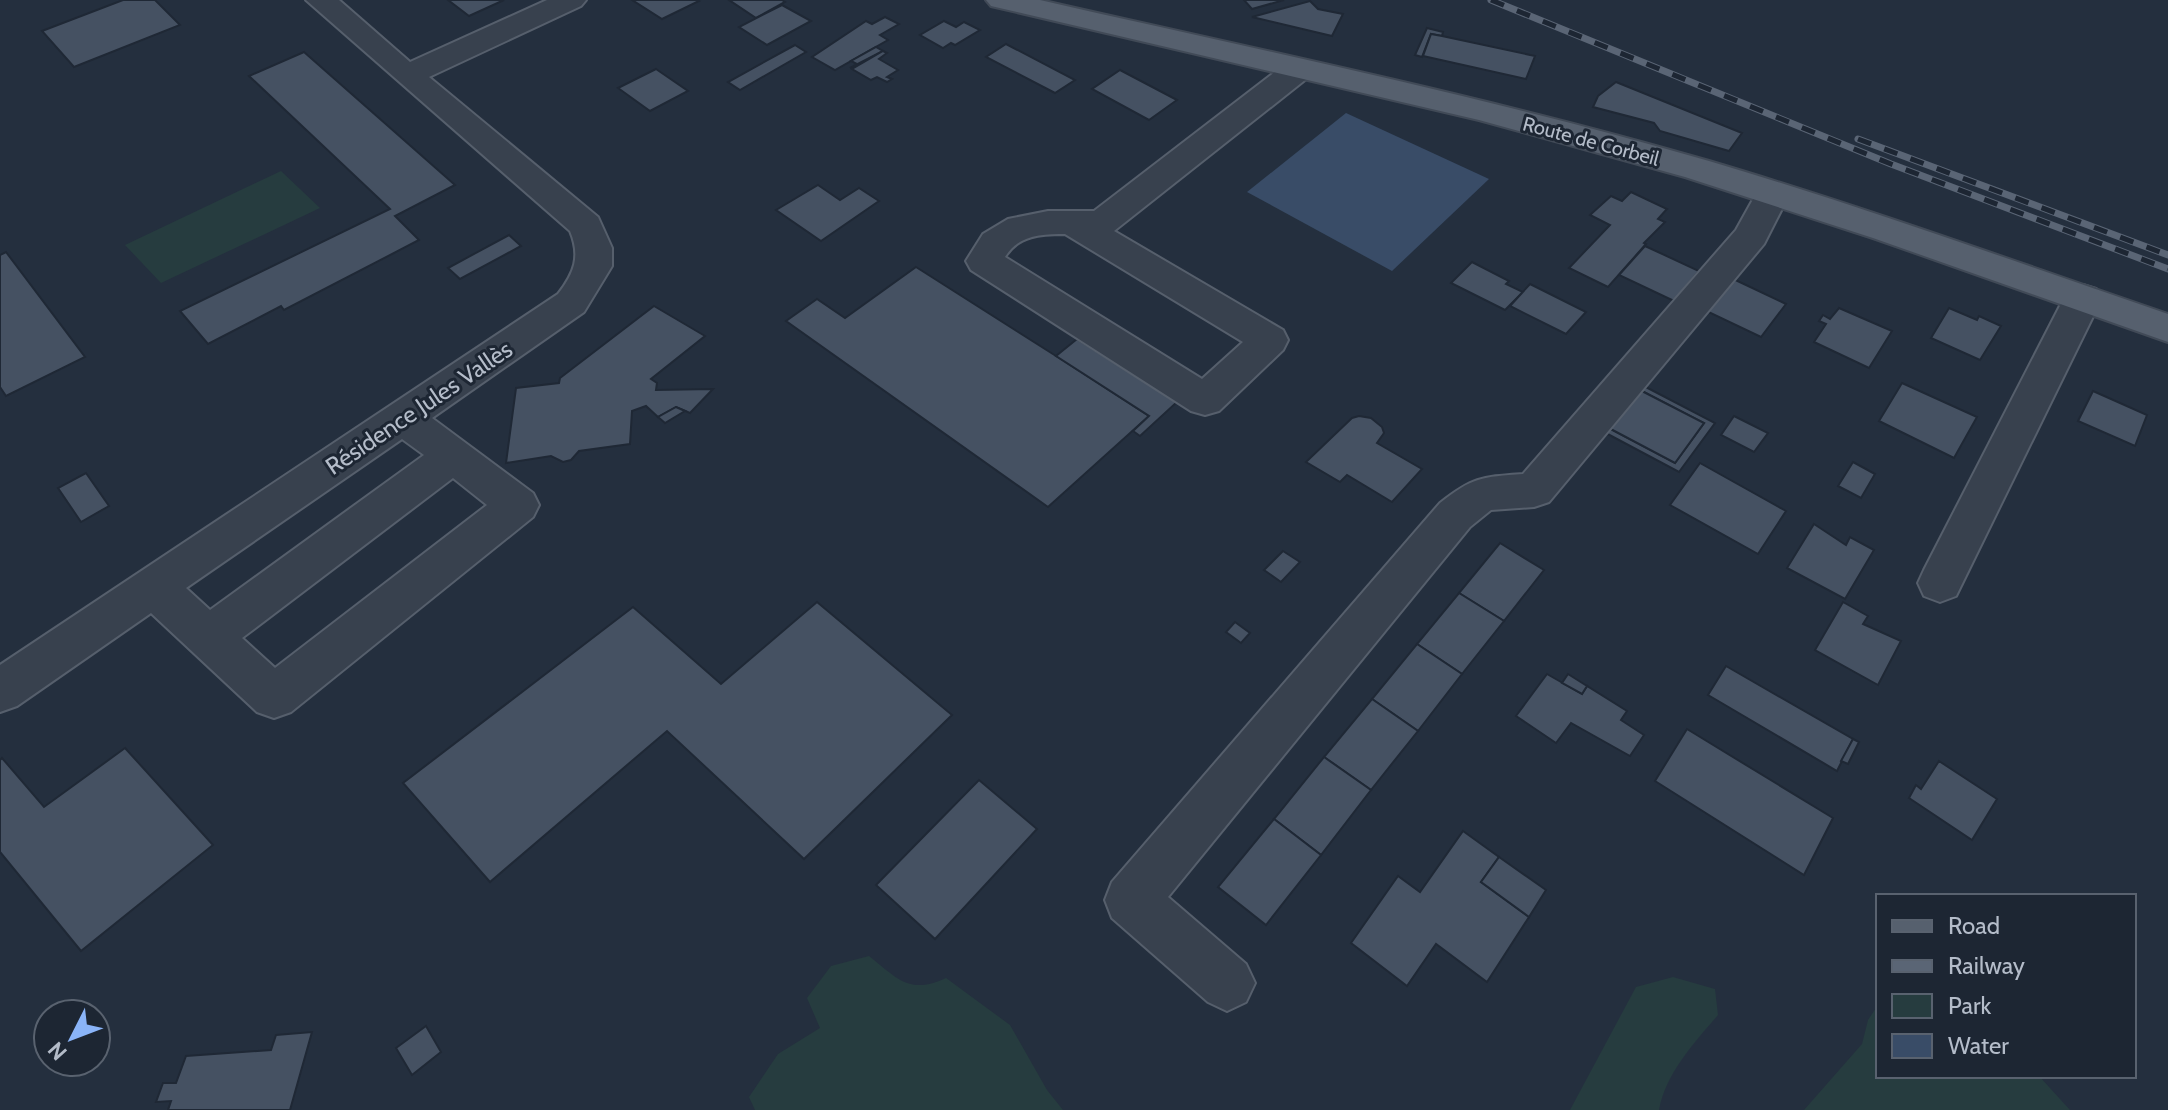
<svg xmlns="http://www.w3.org/2000/svg" width="2168" height="1110" viewBox="0 0 2168 1110" font-family="Cabin,sans-serif">
<rect width="100%" height="100%" fill="#242f3e"/>
<!-- green -->
<g fill="#263c3f">
<polygon points="281,171 320,208 161,283 125,245"/>
<path d="M869,956c29,23 40,39 77,22l64,47 37,65 16,20h-308l-6,-13 29,-43 42,-26 -13,-30 24,-32z"/>
<path d="M1673,977l42,12 3,26c-24,28 -52,58 -59,95h-89l66,-123z"/>
<polygon points="1878,1005 1878,1076 2039,1076 2070,1110 1804,1110 1862,1044 1868,1020"/>
</g>
<!-- water -->
<polygon fill="#394c67" points="1346,113 1489,179 1392,271 1247,192"/>
<!-- building -->
<g fill="#455162" stroke="#1f2835" stroke-width="2">
<polygon points="123,0 155,0 180,25 74,67 42,31"/>
<polygon points="448,0 504,0 469,16"/>
<polygon points="632,0 697,0 699,1 662,19"/>
<polygon points="729,0 782,0 785,2 756,18"/>
<polygon points="1244,0 1284,0 1252,9"/>
<polygon points="1310,1 1318,9 1343,14 1332,36 1252,17"/>
<polygon points="782,5 811,21 767,45 739,27"/>
<polygon points="885,17 899,24 880,35 888,40 835,70 812,57 866,21 872,24"/>
<polygon points="944,21 956,27 964,22 980,30 955,45 951,43 943,48 920,35"/>
<polygon points="1427,28 1443,32 1442,36 1431,34 1422,57 1415,55"/>
<polygon points="1431,34 1442,36 1535,56 1526,79 1423,56"/>
<polygon points="1006,44 1075,80 1055,93 986,57"/>
<polygon points="795,45 806,52 740,90 728,82"/>
<polygon points="876,47 883,51 850,68 857,64 851,61"/>
<polygon points="883,51 887,53 879,59 898,70 887,77 892,79 887,82 877,77 871,80 852,69"/>
<polygon points="304,52 455,185 395,216 419,240 284,310 281,306 208,344 180,311 390,209 249,76"/>
<polygon points="656,69 688,91 650,111 618,88"/>
<polygon points="1120,70 1177,100 1149,120 1092,89"/>
<polygon points="1616,82 1742,133 1729,151 1660,131 1654,123 1593,107 1598,96"/>
<polygon points="818,185 840,200 859,188 879,201 821,241 776,210"/>
<polygon points="1631,192 1667,209 1658,219 1665,222 1644,243 1646,244 1608,287 1569,268 1610,225 1590,215 1611,196 1622,201"/>
<polygon points="509,235 521,246 460,279 448,268"/>
<polygon points="1645,246 1699,271 1674,301 1619,275"/>
<polygon points="6,252 85,357 6,396 0,387 0,255"/>
<polygon points="1472,262 1509,281 1506,284 1523,292 1505,310 1451,283"/>
<polygon points="916,267 1056,356 1149,416 1048,507 786,321 817,299 845,318"/>
<polygon points="1727,276 1786,304 1761,337 1700,308"/>
<polygon points="1530,284 1586,312 1566,334 1510,306"/>
<polygon points="654,306 705,336 651,379 657,383 656,390 713,389 690,413 676,407 658,417 646,406 632,411 630,444 579,451 571,460 563,462 551,456 506,463 516,388 559,383 560,378"/>
<polygon points="1839,308 1892,331 1869,368 1814,342 1826,324 1819,321 1823,315 1830,319"/>
<polygon points="1949,308 1977,320 1979,316 2001,326 1980,360 1931,338"/>
<polygon points="1077,339 1177,402 1140,436 1133,431 1149,416 1056,356"/>
<polygon points="1902,383 1977,417 1954,458 1879,421"/>
<polygon points="1640,384 1715,423 1679,472 1602,431 1605,426 1675,463 1704,423 1636,388"/>
<polygon points="1636,388 1704,423 1675,463 1605,426"/>
<polygon points="2093,391 2147,415 2135,446 2078,421"/>
<polygon points="676,407 685,411 665,423 658,417"/>
<polygon points="1359,416 1371,418 1382,427 1384,433 1377,443 1422,469 1392,502 1347,475 1340,482 1306,462 1352,418"/>
<polygon points="1734,416 1768,433 1754,452 1721,435"/>
<polygon points="1853,462 1875,474 1861,498 1838,486"/>
<polygon points="1700,463 1786,511 1758,554 1670,505"/>
<polygon points="86,473 109,506 81,522 58,488"/>
<polygon points="1814,524 1846,545 1850,537 1874,550 1845,599 1787,568"/>
<polygon points="1500,543 1544,570 1504,621 1459,593"/>
<polygon points="1283,551 1300,562 1281,582 1264,570"/>
<polygon points="1459,593 1504,621 1462,674 1417,644"/>
<polygon points="817,602 952,715 804,859 667,731 490,882 403,783 633,607 721,684"/>
<polygon points="1843,602 1868,616 1863,624 1901,641 1878,685 1815,650"/>
<polygon points="1235,622 1250,633 1241,643 1226,632"/>
<polygon points="1417,644 1462,674 1418,731 1372,699"/>
<polygon points="1726,666 1853,739 1837,771 1708,695"/>
<polygon points="1547,674 1582,694 1587,686 1627,711 1621,720 1644,735 1630,756 1571,723 1556,743 1516,716"/>
<polygon points="1568,674 1587,686 1582,694 1562,683"/>
<polygon points="1372,699 1418,731 1371,790 1324,757"/>
<polygon points="1687,729 1833,818 1804,875 1655,781"/>
<polygon points="1853,739 1859,742 1848,764 1841,761"/>
<polygon points="125,748 213,845 81,951 0,852 0,760 2,758 44,807"/>
<polygon points="1324,757 1371,790 1321,855 1274,819"/>
<polygon points="1939,761 1997,799 1972,840 1909,798 1916,785 1921,789"/>
<polygon points="979,780 1037,829 935,939 876,885"/>
<polygon points="1274,819 1321,855 1266,925 1218,887"/>
<polygon points="1463,831 1499,857 1481,882 1529,917 1487,982 1436,944 1407,986 1351,943 1398,876 1420,892"/>
<polygon points="1499,857 1546,890 1529,917 1481,882"/>
<polygon points="426,1026 441,1052 412,1075 396,1048"/>
<polygon points="312,1032 290,1110 168,1110 171,1101 156,1102 163,1083 176,1083 186,1056 271,1050 276,1035"/>
</g>
<g fill="none" stroke-linecap="round" stroke-linejoin="round">
<defs>
<g id="minor">
<path d="M306,0h33l71,62 137,-62h39l-5,6 -152,71 169,140 14,31v18l-28,46 -152,106 101,75 6,12 -6,12 -242,195 -17,6 -17,-6 -106,-99 -134,93 -17,6v-47l558,-371c16,-21 23,-37 12,-63zM402,439l22,16 -214,155 -24,-22zM453,478l34,27 -212,163 -33,-30z"/>
<path d="M1299,60l11,2 5,7 -5,7 -196,155 169,99 5,10 -5,10 -64,61 -14,4 -14,-4 -220,-141 -5,-9 17,-27 25,-15 40,-8h46l194,-149zM1065,234l178,108 -41,37 -197,-122c13,-22 37,-23 60,-23z"/>
<path d="M1773,182l12,3 5,8 -26,51 -215,258 -15,5 -43,3 -21,17 -302,370 78,67 9,19 -9,19 -19,9 -19,-9 -96,-84 -7,-18 7,-18 328,-379c33,-26 41,-26 83,-29l213,-244 25,-45z"/>
<polygon points="2083,285 2096,289 2102,298 1956,596 1940,602 1924,596 1918,583 1924,570 2064,298 2070,289"/>
</g>
<path id="major" d="M986,0h54c223,51 449,97 669,161 155,46 307,101 459,153v28l-295,-104 -188,-61 -206,-57 -488,-114z"/>
</defs>
<!-- minor casing -->
<use href="#minor" stroke="#565f6c" stroke-width="4"/>
<!-- major casing -->
<use href="#major" stroke="#414a57" stroke-width="4"/>
<!-- minor -->
<use href="#minor" fill="#38414e" fill-rule="evenodd"/>
<!-- major -->
<use href="#major" fill="#56606e" fill-rule="evenodd"/>
<defs>
<g id="rail">
<polyline points="1491,0 1891,164 2168,269"/>
<polyline points="1858,139 2168,255"/>
</g>
</defs>
<!-- rail casing -->
<use href="#rail" stroke="#5a6575" stroke-width="7"/>
<!-- rail -->
<use href="#rail" stroke="#1d2633" stroke-width="5" stroke-dasharray="14" stroke-linecap="butt"/>
</g>
<g text-anchor="middle" stroke-width="6" stroke-linejoin="round" paint-order="stroke">
<!-- far-street labels -->
<g font-size="20" fill="#b4bcc9" stroke="#1d2633">
<text transform="translate(1591 141) rotate(15)" y="7">Route de Corbeil</text>
</g>
<!-- street labels -->
<g font-size="24" fill="#b4bcc9" stroke="#1d2633">
<text transform="translate(419 408) rotate(-34)" y="8">Résidence Jules Vallès</text>
</g>
</g>
<!-- legend -->
<rect x="1876" y="894" width="260" height="184" fill="#1d2633" stroke="#59626f" stroke-width="2"/>
<rect x="1892" y="920" width="40" height="12" fill="#56606e" stroke="#59626f" stroke-width="2"/>
<text x="1948" y="934" font-size="24" fill="#b4bcc9">Road</text>
<rect x="1892" y="960" width="40" height="12" fill="#5a6575" stroke="#59626f" stroke-width="2"/>
<text x="1948" y="974" font-size="24" fill="#b4bcc9">Railway</text>
<rect x="1892" y="994" width="40" height="24" fill="#263c3f" stroke="#59626f" stroke-width="2"/>
<text x="1948" y="1014" font-size="24" fill="#b4bcc9">Park</text>
<rect x="1892" y="1034" width="40" height="24" fill="#394c67" stroke="#59626f" stroke-width="2"/>
<text x="1948" y="1054" font-size="24" fill="#b4bcc9">Water</text>
<!-- north arrow -->
<g transform="translate(72 1038) rotate(228)"><circle r="38" fill="#1d2633" stroke="#59626f" stroke-width="2"/>
<path d="M0-6L14 30L0 20L-14 30Z" fill="#8ab4f8"/>
<text y="-12" font-size="22" font-weight="bold" text-anchor="middle" fill="#b4bcc9">N</text>
</g>
</svg>
